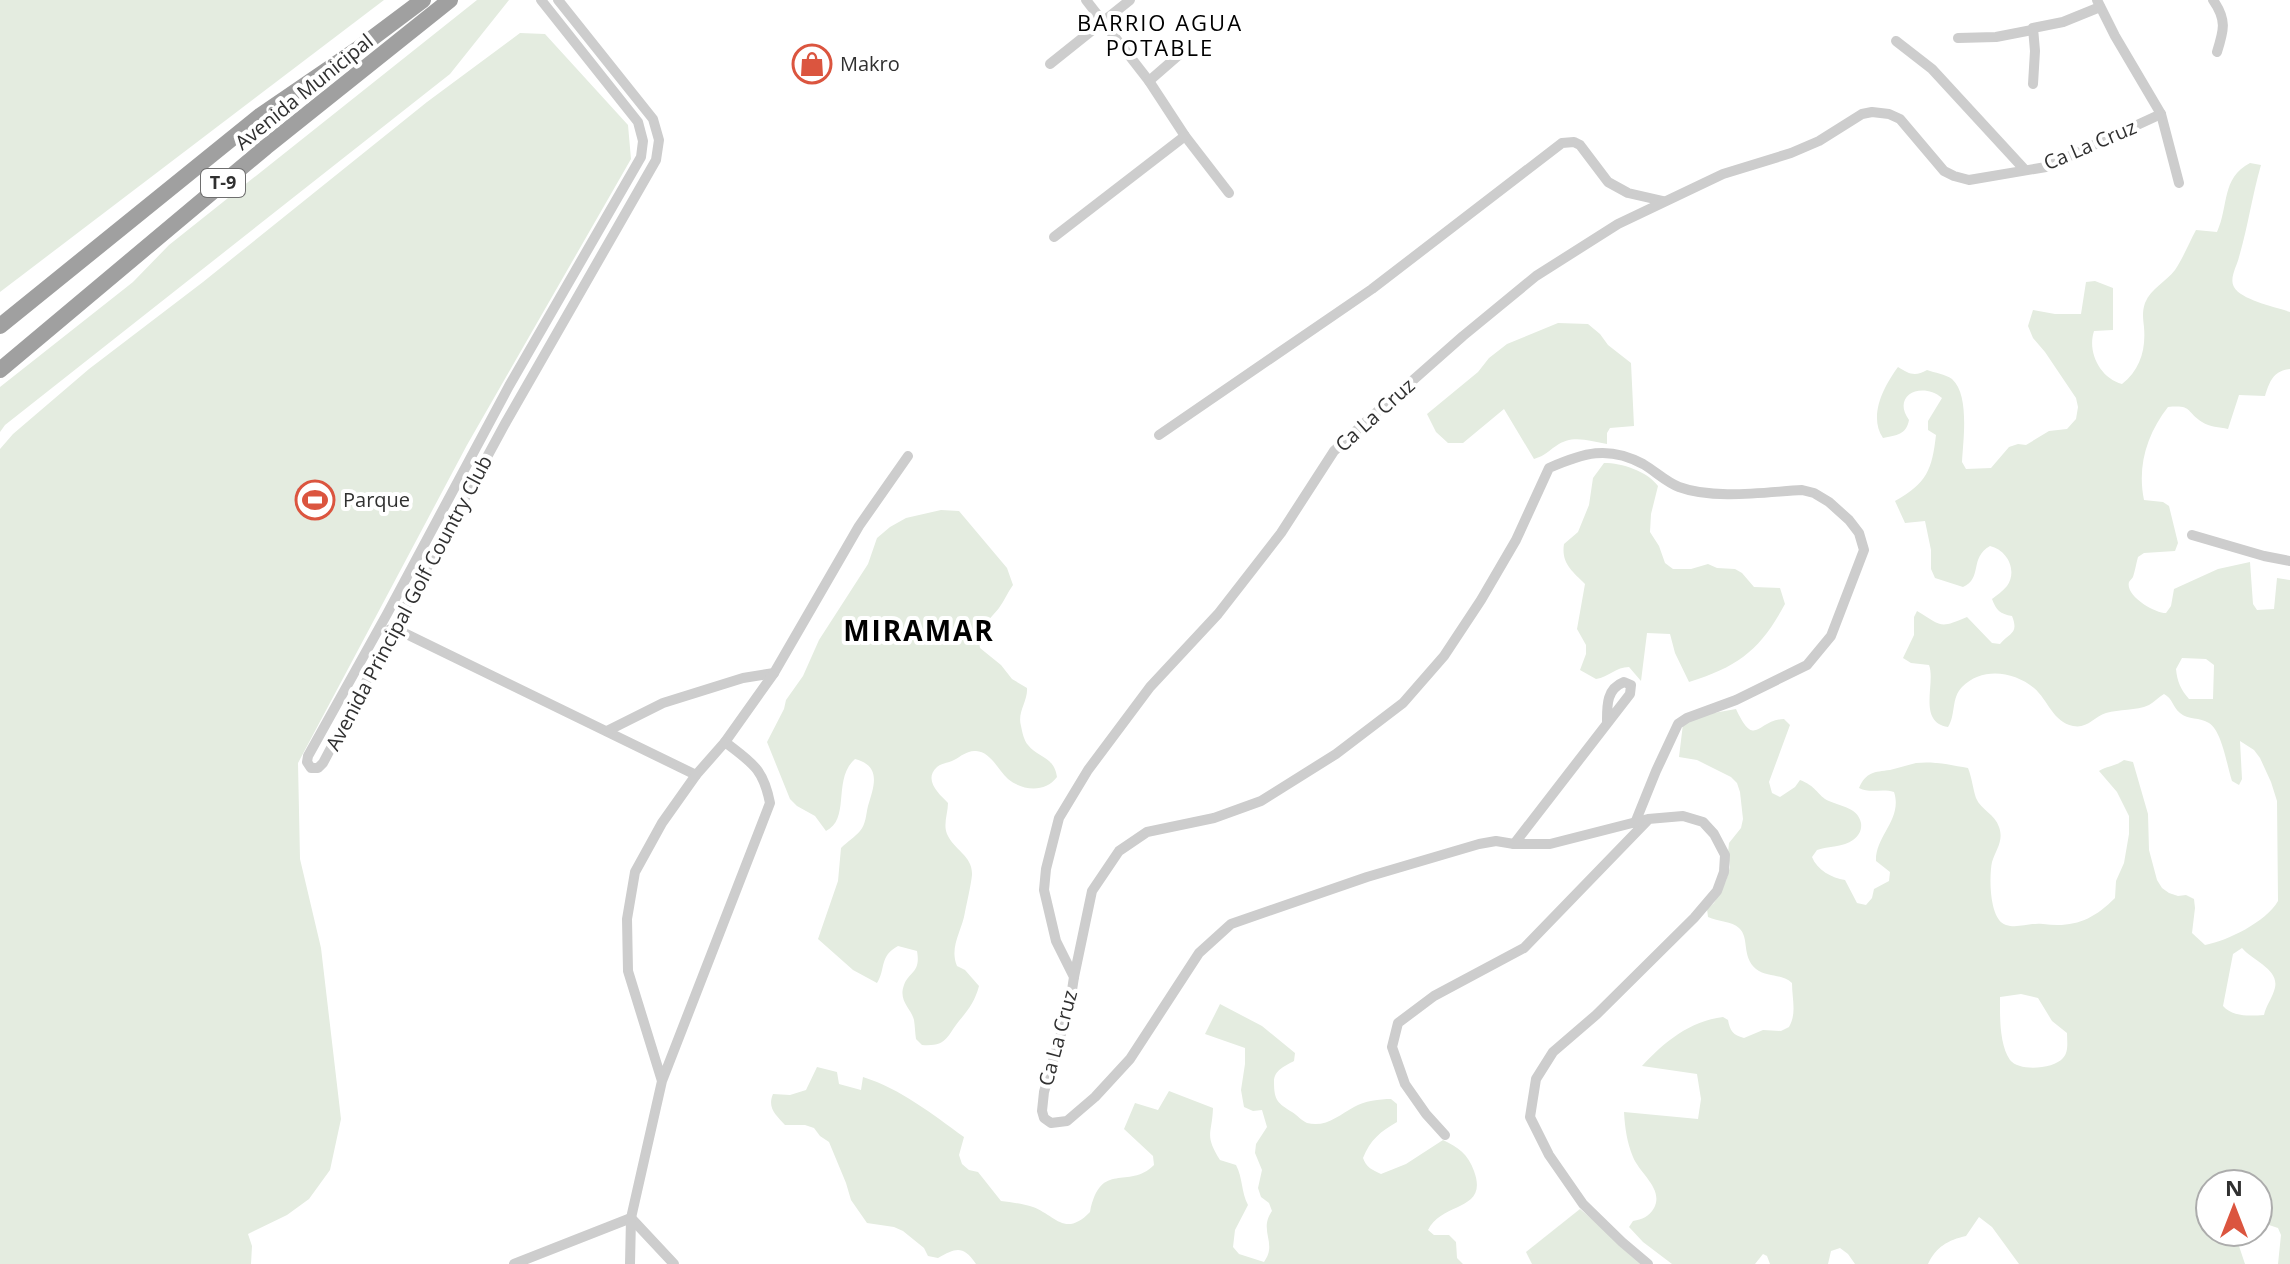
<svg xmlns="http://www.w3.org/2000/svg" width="2290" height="1264" viewBox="0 0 2290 1264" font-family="'Open Sans',sans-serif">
<rect width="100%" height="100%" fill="#fff"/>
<!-- green -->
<g fill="#e4ece0" fill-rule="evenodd">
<polygon points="0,0 384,0 0,292"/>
<polygon points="477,0 509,0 450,74 5,425 0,432 0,387 133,282 169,245"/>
<polygon points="520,33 545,34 628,125 631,159 467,445 298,763 300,859 321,948 341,1119 330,1170 309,1199 287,1215 248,1234 252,1246 251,1264 0,1264 0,449 13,434 89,369 203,282 427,102"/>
<path d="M2250,163l11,2c-9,31 -13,62 -22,92 -2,9 -10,21 -5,30 7,13 42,20 56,25v57c-17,2 -20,12 -25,27l-26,-1 -11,34c-9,-2 -18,-2 -26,-7 -17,-11 -9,-17 -34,-15 -21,27 -31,59 -24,93l19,2 6,4 9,37 -3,8 -31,2 -6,4c-2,7 -3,14 -5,20 -1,2 -3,3 -4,5 -4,14 26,31 37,31l5,-7 3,-17 44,-20 32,-7 3,42 4,6 17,-1 3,-31 13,2v684h-12l3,-29 -3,-7 -9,-3h-11v-41h-48v48h30l-2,11 7,21h-226l-27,-37 -13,-10 -13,19c-18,4 -30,11 -38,28h-73l-7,-10 -8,-6 -9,3 -3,13h-58l-3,-8 -4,-2 -8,10h-83l-29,-22 -14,-15 4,-6c9,-2 16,-4 21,-13 10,-19 -14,-34 -21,-51 -6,-15 -8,-28 -9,-45l74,7 3,-20 -4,-25 -55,-8c22,-24 48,-45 81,-49l5,3c2,11 5,15 16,18l19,-8 18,1 8,-4c8,-14 3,-28 3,-44 -11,-10 -24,-5 -36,-14 -15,-13 -6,-31 -17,-41 -7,-7 -21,-6 -31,-11l-1,-8 7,-6 12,-22 4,-14 -2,-14 1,-10 12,-15 2,-9 -3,-27 -3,-9 -6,-6 -34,-17 -18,-3 4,-33 25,-10 28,-5c19,41 21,11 48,10l6,6 -21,57 3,11 8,4 15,-10 5,-7c15,6 15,11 25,19 11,7 33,7 36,24 1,7 -2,13 -8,17 -9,7 -25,6 -36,10l-5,7c5,13 20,21 33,23l12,23 9,2 6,-7 2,-9 15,-8 1,-9 -14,-11c-1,-25 27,-42 18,-69 -13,-4 -23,2 -35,-4 7,-16 15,-16 31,-18 9,-2 17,-5 26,-7 18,-2 35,2 52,5 4,10 5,21 8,30 5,12 19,16 23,29 5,14 -3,22 -7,35 -3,14 -3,58 14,63 12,4 25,-3 37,-1 31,4 50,-4 72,-26l1,-17 8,-18 5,-29v-18l-12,-24 -18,-21c8,-5 17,-5 25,-11l9,2 15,52 1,36 8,30 5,8 7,5 9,3 8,-1 8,4 1,9 -3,25 13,12c22,-4 61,-23 73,-44l-1,-100 -6,-19 -11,-24 -6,-8 -14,-9 2,38 -3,6 -7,-4c-5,-15 -10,-50 -23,-58 -9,-6 -21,-3 -29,-10 -8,-7 -7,-14 -16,-19 -5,3 -10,8 -15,11 -13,6 -30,4 -43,8 -12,4 -19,16 -33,13 -20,-4 -25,-26 -39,-38 -21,-17 -52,-21 -72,-1 -11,11 -6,28 -14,40 -31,-5 -12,-44 -19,-62l-18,-2 -8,-5 11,-23v-18l3,-6c25,15 22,18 50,6l25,26 8,1c10,-12 19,-10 12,-28 -12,-2 -16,-6 -20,-17 5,-4 11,-8 15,-13 11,-16 0,-36 -17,-40 -21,12 -7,32 -27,41l-28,-9 -4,-9v-19l-6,-29 -20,2 -10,-22c32,-18 37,-31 41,-66l-8,-5v-9l14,-23c-20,-17 -51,-3 -33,22 -3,15 -12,15 -26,18 -15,-22 1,-52 15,-71 11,7 17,10 29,3 8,3 18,4 25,9 18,16 11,62 10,83l4,7 25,-1 18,-21 9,-3 8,1 23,-14 18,-2 9,-10 2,-12 -2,-9 -31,-46 -12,-14 -5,-12 5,-16 22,4h26l5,-32 9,-1 18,7v42l-19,1c-7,21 6,47 28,53 18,-14 24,-34 22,-57 -1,-9 -2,-15 1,-24 6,-15 21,-21 30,-33 8,-12 14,-27 21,-40l21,2c12,-26 4,-54 33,-69zM2182,658l24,1 8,6 -1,34h-24c-8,-9 -12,-18 -13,-30zM2242,948c12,14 40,22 32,43 -3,9 -8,15 -10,24 -15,1 -31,2 -41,-9l10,-52zM2021,994l17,4 14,23 15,12c0,8 2,19 -4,25 -9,11 -44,14 -53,2 -11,-16 -10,-45 -10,-63z"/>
<path d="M1558,323l30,1 12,10 8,11 23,18 3,63 -24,2 -3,5v11c-18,-3 -35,-10 -51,2 -9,6 -10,9 -22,13l-30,-50 -41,34h-15l-12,-11 -9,-18 51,-42 11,-14 18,-14z"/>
<path d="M1604,463c18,0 43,8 54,23l-7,28 -1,18 9,14 6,17 8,6h18l17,-5 9,4 18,1 7,4 12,14 26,1 5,16c-25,46 -46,62 -96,78l-14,-29 -5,-19 -23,-1 -6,48 -12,-14c-13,0 -20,10 -33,12l-16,-9 6,-16v-9l-9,-16 8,-45c-13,-13 -24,-21 -21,-40l14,-12 11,-27 4,-27z"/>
<path d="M941,510l18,1 48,57 6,17c-5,7 -9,16 -14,23 -11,14 -23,21 -19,40l21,17 11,14 15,9c1,13 -10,24 -6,38 1,5 3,15 7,19 10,13 26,11 29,32 -12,16 -34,14 -49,2 -10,-9 -17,-27 -32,-28 -8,-1 -15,5 -22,9 -5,3 -13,3 -17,7 -14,13 2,27 11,36 0,10 -5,21 -1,31 7,16 26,22 25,41 -1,10 -5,27 -7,37 -3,19 -16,35 -8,54l8,4 14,16c-4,15 -10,23 -20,35 -12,15 -12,26 -37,24l-6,-6c-1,-6 -1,-13 -2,-19 -3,-12 -16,-19 -10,-35 5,-14 17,-12 13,-34l-19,-5c-19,10 -12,23 -21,37l-24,-13 -35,-31 20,-58 3,-33c6,-6 14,-11 19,-17 6,-7 6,-17 8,-25 6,-20 14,-40 -13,-47 -23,20 -4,60 -29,72l-11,-15 -18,-10 -7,-7 -23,-57 17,-33 2,-9 17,-24 16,-36 49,-76 9,-26 13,-11 16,-9z"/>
<path d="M1220,1004l42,22 33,27 -1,8c-9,5 -20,9 -20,21 0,19 4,21 18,30 5,3 10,9 15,11 19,5 32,-8 47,-16 10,-6 26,-8 37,-8l6,5v18c-16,9 -27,18 -34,36 3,9 9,12 18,16l25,-10 37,-24c15,7 25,14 31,31 15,41 -32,30 -46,59l6,5h15l7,7 1,16 6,6h-487c-13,-19 -20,-16 -38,-6l-10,-2 -4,-8 -21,-17 -9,-4 -27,-4 -16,-23 -5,-17 -17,-41 -9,-6 -6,-8 -9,-3h-20c-9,-10 -18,-17 -12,-31l17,1 16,-5 11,-23 20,5 2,12 22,6 2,-13c38,12 69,37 101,60l-5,18 3,9 7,6 9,2 23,29c10,1 22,3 32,6 22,8 32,31 57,5 11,-53 38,-21 64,-47l-1,-9 -29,-27 11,-26 23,7 11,-19 44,17c-1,27 -9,26 7,52l16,5c7,13 5,27 12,40l-13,25 -2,17 6,7 25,8c14,-19 -6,-31 8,-51l-3,-8 -8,-6 -3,-9 4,-18 -7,-17 1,-9 11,-17 -5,-17 -9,1 -9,-4 -3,-17 4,-26v-16l-40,-14z"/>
<polygon points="1580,1209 1645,1264 1532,1264 1526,1252"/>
</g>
<!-- water -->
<polygon fill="#cdd9eb" points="332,487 332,508 298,509 297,488 306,491"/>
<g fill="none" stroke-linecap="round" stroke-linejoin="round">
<!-- minor -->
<g stroke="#cdcdcd" stroke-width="10">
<polyline points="541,0 638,122 643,141 641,157 509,386 387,614 308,756 307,762 311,768 318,768 323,763 403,612 506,422 656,160 659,140 653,119 558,0"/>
<polyline points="1086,0 1149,81 1185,136 1229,193"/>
<polyline points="2097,0 2115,36 2161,114 2179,183"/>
<path d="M2213,0c14,20 11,30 4,52"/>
<polyline points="1958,38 1996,37 2032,30"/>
<polyline points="1896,41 1932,69 2025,170"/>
<polyline points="1050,64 1130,0"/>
<polyline points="1149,81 1180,54"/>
<polyline points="2033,84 2035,51 2033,28 2063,22 2100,7"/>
<polyline points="1054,237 1185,136"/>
<polyline points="1159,435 1372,289 1562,143 1574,142 1580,145 1608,182 1628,193 1663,201"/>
<polyline points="2192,535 2264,556 2290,561"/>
<polyline points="389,630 394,628 696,775"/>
<polyline points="607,731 663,703 743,678 774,673"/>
<polyline points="725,742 774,673 859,526 908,456"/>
<path d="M1514,844l116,-150 1,-9 -7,-3c-18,7 -17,24 -17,41"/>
<path d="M1074,977l18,-86 27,-40 28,-19 67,-14 47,-17 75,-47 67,-51 41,-47 37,-56 35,-60 33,-72c34,-15 59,-23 94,-4 12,7 23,18 36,23 35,13 87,5 123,3l12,3 15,9 20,18 10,13 5,17 -33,86 -24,29 -71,35 -49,18 -9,6 -22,47 -21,52"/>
<polyline points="1445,1135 1426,1114 1405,1084 1392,1047 1398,1023 1434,996 1524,948 1647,821"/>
<polyline points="514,1264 631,1218 674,1264"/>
<path d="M630,1264l1,-46 31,-137 108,-278c-7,-35 -18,-40 -45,-61l-29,33 -34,48 -27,49 -8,47 1,52 34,110"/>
<polyline points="1648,1264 1622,1242 1583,1204 1549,1155 1530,1117 1536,1079 1553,1052 1596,1015 1694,918 1717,891 1724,872 1725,855 1714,834 1703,822 1683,816 1648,819 1550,844 1514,844 1496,841 1479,844 1367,877 1231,924 1199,953 1130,1059 1095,1097 1067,1121 1051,1123 1044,1118 1042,1111 1044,1092 1070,1003 1074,977 1056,941 1044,890 1046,869 1059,818 1088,770 1150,687 1218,614 1281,533 1334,451 1369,419 1463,336 1536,276 1618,224 1723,174 1791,153 1819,141 1862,114 1872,112 1889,114 1900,119 1944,171 1954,176 1969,180 2046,167 2161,114"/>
</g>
<!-- trunk -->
<g stroke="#a0a0a0" stroke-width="16">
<polyline points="0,326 261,115 359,48 423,0"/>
<polyline points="0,370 266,147 450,0"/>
</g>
</g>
<!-- icons -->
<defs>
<symbol id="shop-ring" viewBox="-11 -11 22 22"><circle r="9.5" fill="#fff" stroke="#db553f" stroke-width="1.5"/><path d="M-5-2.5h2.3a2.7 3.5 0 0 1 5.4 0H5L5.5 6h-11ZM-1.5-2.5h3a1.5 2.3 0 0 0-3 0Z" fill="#db553f"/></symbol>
<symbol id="stadium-ring" viewBox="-11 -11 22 22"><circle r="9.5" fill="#fff" stroke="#db553f" stroke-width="1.5"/><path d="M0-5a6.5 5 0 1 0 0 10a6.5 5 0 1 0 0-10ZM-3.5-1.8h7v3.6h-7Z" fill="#db553f"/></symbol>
</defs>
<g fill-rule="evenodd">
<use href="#shop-ring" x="790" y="42" width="44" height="44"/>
<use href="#stadium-ring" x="293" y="478" width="44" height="44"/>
</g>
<g text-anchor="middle" stroke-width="8" stroke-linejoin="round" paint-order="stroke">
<!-- shield labels -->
<rect fill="#fff" stroke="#6e6e6e" stroke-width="2" x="201" y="169" width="44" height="28" rx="6"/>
<g font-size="18" font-weight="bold" fill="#303030">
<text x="223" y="189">T-9</text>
</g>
<!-- poi labels -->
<g font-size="20" fill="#303030" stroke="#fff" text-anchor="start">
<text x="840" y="71">Makro</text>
<text x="343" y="507">Parque</text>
</g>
<!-- street labels -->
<g font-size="20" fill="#303030" stroke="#fff">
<text transform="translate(304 92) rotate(-39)" y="7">Avenida Municipal</text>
<text transform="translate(2090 145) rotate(-23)" y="7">Ca La Cruz</text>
<text transform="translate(1375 415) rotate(-42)" y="7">Ca La Cruz</text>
<text transform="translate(409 603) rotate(-62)" y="7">Avenida Principal Golf Country Club</text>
<text transform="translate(1058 1038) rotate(-75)" y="7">Ca La Cruz</text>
</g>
<!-- neighbourhood labels -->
<g font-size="22" letter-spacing="2" fill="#000" stroke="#fff">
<text x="1160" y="31">BARRIO AGUA<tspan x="1160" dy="25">POTABLE</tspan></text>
</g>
<!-- district labels -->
<g font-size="28" font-weight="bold" letter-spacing="2" fill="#000" stroke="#fff">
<text x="919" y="641">MIRAMAR</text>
</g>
</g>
<!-- north arrow -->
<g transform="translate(2234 1208)"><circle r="38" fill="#ffffff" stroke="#acacac" stroke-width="2"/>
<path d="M0-6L14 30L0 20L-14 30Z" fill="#db553f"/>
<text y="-12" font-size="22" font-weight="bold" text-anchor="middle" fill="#303030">N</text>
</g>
</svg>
